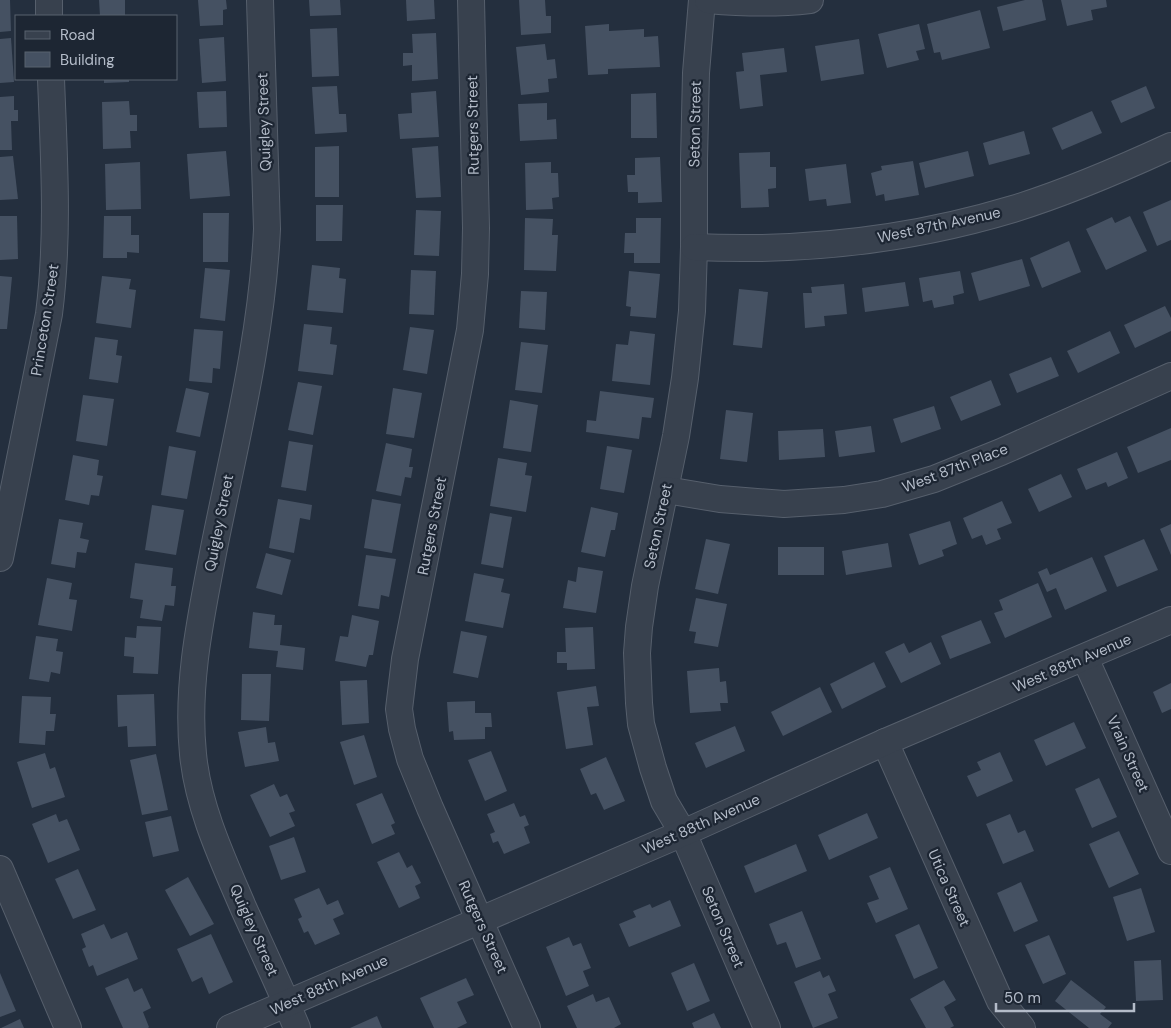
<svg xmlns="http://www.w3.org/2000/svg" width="1171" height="1028" viewBox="0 0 1171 1028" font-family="'DM Sans',sans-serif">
<rect width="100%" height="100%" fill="#242f3e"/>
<!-- building -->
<g fill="#455162">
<polygon points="0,0 10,0 11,31 0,32"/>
<polygon points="99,0 125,0 125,16 100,16"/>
<polygon points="198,0 226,0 227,9 223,10 223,25 200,26"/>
<polygon points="309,0 340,0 341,15 310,16"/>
<polygon points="406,0 434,0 435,19 407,21"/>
<polygon points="519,0 545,0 546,16 551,16 551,33 521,35"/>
<polygon points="1025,0 1042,0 1046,20 1003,31 997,7"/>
<polygon points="1061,0 1106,0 1107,7 1091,10 1093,20 1067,26"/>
<polygon points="980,10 990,48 942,60 940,52 934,53 927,24"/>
<polygon points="609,24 609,31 644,29 644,37 658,36 660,67 608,69 608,74 588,75 585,26"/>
<polygon points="919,24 925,49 916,51 919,60 887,68 878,34"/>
<polygon points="337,28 339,76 312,77 310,29"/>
<polygon points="436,33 438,79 412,81 412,65 403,66 403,53 413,53 412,34"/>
<polygon points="224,37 226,81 202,83 199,39"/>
<polygon points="11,38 14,82 0,83 0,39"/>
<polygon points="859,39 864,74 821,81 815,46"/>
<polygon points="545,44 547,60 555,59 557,78 548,79 549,92 521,95 516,47"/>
<polygon points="784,48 787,72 760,75 763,106 740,109 736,72 744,71 742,53"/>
<polygon points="104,79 129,79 129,82 104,83"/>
<polygon points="337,86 339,114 346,114 347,132 315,134 312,87"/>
<polygon points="1146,86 1155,108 1121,123 1111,101"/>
<polygon points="226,91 227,127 199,128 197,92"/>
<polygon points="436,91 439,137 400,139 398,114 412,113 411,93"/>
<polygon points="656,93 657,138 631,138 631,94"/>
<polygon points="14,96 14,110 18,110 18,121 11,121 12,150 0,150 0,97"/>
<polygon points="129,101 130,115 137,115 137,131 130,131 131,148 103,149 102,102"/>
<polygon points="547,103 547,120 556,119 557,139 520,141 518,104"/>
<polygon points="1092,111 1102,133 1062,150 1052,128"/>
<polygon points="1024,131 1030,154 989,165 983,143"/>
<polygon points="339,146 339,197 315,197 315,147"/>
<polygon points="438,146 441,197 416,198 412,148"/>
<polygon points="226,151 230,196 190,199 187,154"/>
<polygon points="968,151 974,176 925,188 919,163"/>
<polygon points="770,152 770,167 776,167 776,188 768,189 769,207 741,208 739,153"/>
<polygon points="13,156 18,199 0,200 0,157"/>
<polygon points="660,157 662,202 638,203 638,192 628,192 627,175 635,175 635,158"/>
<polygon points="913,161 919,195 885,201 884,194 876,196 871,173 882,170 881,166"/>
<polygon points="140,162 141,209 106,210 105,164"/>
<polygon points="551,162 551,173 558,173 559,197 552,198 553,209 526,210 525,163"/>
<polygon points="846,164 851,203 827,206 826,199 809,201 805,169"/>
<polygon points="1171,200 1171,240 1157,246 1143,212"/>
<polygon points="316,205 343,205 342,241 316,241"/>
<polygon points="416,210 441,211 439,256 414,255"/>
<polygon points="203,213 229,213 228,262 203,262"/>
<polygon points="0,216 17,216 18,259 0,260"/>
<polygon points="104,216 131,216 131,235 139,235 139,253 127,252 127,258 103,258"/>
<polygon points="1130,216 1147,251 1106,270 1086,229 1112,217 1115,223"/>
<polygon points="525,218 553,219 552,235 558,235 556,271 524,270"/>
<polygon points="636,218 661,218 660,263 634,263 634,253 624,253 625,233 636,233"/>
<polygon points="1069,241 1081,272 1042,288 1030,258"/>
<polygon points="1022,259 1030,286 979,301 971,273"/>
<polygon points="312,265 340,268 339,278 346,279 343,313 307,310"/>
<polygon points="205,268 230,270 225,321 200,318"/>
<polygon points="411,270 436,271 434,315 409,314"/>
<polygon points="629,271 660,274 656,318 630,316 631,307 626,306"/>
<polygon points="960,271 964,293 953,296 954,304 934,308 932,300 923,302 919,278"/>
<polygon points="0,276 12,277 7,329 0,329"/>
<polygon points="102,276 131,279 129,289 136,290 131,328 96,323"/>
<polygon points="905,282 909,306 865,312 862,288"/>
<polygon points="844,284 847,314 824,316 825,326 805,328 803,293 812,293 811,287"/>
<polygon points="739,289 768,292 762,348 733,345"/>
<polygon points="521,291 547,292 545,330 519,328"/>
<polygon points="1165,306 1171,318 1171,331 1135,348 1124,325"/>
<polygon points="304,324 332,327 330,344 337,345 333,375 298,371"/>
<polygon points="410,327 434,330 427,374 403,370"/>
<polygon points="194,329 223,331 220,369 213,368 212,383 189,381"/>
<polygon points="630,331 655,334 650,385 612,381 616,344 628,345"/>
<polygon points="1110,331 1120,353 1078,373 1067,351"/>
<polygon points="95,337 118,340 116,355 122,356 118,383 89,379"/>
<polygon points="521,342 548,345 542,393 515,390"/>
<polygon points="1051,357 1059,376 1017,393 1009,374"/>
<polygon points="991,380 1001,405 961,421 950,397"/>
<polygon points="298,382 322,386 313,435 288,430"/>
<polygon points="186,388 209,393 200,437 176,432"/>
<polygon points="393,388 422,393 414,438 386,434"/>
<polygon points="600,391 654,398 651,418 642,417 639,439 586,432 587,420 596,421"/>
<polygon points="83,395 114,399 107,446 76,441"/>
<polygon points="510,400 538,405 531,452 503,448"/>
<polygon points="934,406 941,429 901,443 893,419"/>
<polygon points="726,410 753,413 747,462 720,459"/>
<polygon points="871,426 875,452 839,457 835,431"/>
<polygon points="1171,428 1171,460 1138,473 1127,447"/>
<polygon points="823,429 825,457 779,460 778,431"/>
<polygon points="289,441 313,445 306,491 281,487"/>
<polygon points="386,443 412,449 409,467 413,467 411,478 405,477 401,496 376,491"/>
<polygon points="169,446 196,451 187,499 161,495"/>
<polygon points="607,446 632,450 624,493 600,489"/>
<polygon points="1117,452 1128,478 1108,487 1106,482 1086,490 1077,469"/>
<polygon points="73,455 99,460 97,475 103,476 99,496 91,495 89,505 65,500"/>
<polygon points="498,458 527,463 525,475 532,476 526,512 490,506"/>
<polygon points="1061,474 1072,497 1039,512 1028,489"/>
<polygon points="278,499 312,505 310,520 300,518 294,553 269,548"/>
<polygon points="372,499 401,504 392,553 364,548"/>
<polygon points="1002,501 1012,523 997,529 1001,539 986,545 982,535 972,539 963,518"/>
<polygon points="152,505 184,510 176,555 145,550"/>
<polygon points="591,507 618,513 615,530 611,530 605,557 581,552"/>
<polygon points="490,513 512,517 503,568 481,564"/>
<polygon points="59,519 83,523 80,538 89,540 86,553 77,552 75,568 51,564"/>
<polygon points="950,521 957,544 942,550 944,556 919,565 909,534"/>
<polygon points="1171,524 1171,555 1160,529"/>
<polygon points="706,539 730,544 718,594 695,589"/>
<polygon points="1144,539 1158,570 1117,587 1104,556"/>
<polygon points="888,543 892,567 846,575 842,551"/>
<rect x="778" y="547" width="46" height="28"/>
<polygon points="266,553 291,560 282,595 256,588"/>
<polygon points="366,555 396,559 389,597 381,595 379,609 358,606"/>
<polygon points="1092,557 1107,591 1065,610 1056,588 1047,592 1038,572 1047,568 1050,575"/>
<polygon points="135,563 173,568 171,586 176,586 174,606 165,605 162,621 140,618 143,600 130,598"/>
<polygon points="578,567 603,571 596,613 563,608 568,580 576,582"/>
<polygon points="474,573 504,579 501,592 510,594 503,628 465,621"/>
<polygon points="47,578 72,583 69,599 77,600 72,631 38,625"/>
<polygon points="1038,583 1052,617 1005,638 994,613 1003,610 999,600"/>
<polygon points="696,598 727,604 718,647 694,643 696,632 689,631"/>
<polygon points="253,612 275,615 274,625 282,625 280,645 305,648 303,670 276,667 278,651 249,648"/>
<polygon points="352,615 379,621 373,655 369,655 366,667 335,661 340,636 348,637"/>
<polygon points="981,620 991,643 950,659 941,636"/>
<polygon points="137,626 161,627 158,674 133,673 134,657 124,656 125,637 136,638"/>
<polygon points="593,627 595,669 567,670 567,663 557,663 557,652 566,652 565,628"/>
<polygon points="461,631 487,636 478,678 453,673"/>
<polygon points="36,636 58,639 56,651 63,652 60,674 51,672 49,682 29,679"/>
<polygon points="931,642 941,664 901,683 885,652 904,643 909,653"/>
<polygon points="874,662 886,687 842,709 830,684"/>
<polygon points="719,668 720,682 726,681 728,703 720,703 721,711 690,713 687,671"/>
<polygon points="242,674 271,674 269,721 241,720"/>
<polygon points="367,680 369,723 342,725 340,681"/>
<polygon points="1171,683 1171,709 1162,713 1153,692"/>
<polygon points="596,686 599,706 587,707 593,745 566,749 557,692"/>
<polygon points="820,687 832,712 783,736 771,712"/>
<polygon points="154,694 156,746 128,747 127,726 118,727 117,695"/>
<polygon points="22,696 51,697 50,714 56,714 54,731 46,731 45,745 19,743"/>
<polygon points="475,701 475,713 491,713 492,727 485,727 485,739 454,740 453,731 449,732 447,702"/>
<polygon points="1074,722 1086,748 1046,766 1034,740"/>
<polygon points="735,726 745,751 706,768 695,743"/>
<polygon points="266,727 268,743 275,742 279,761 245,767 238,732"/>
<polygon points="364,735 377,777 354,785 340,742"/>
<polygon points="491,751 507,791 485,801 468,760"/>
<polygon points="1000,752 1013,781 977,797 967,776 981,770 977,762"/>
<polygon points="45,753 50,769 55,767 65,797 32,808 17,762"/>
<polygon points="156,754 168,810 142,815 130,760"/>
<polygon points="606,757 625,801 604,810 596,793 591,795 580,769"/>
<polygon points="1099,778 1117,817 1092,828 1075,789"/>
<polygon points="274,784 280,797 287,794 295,811 289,813 295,826 270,837 250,795"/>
<polygon points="382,793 395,823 391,825 395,834 372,844 356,804"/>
<polygon points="514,803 520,817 525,815 529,825 524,827 530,843 504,854 498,841 493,843 490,834 495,832 487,814"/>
<polygon points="867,813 878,838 829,860 818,835"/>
<polygon points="56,814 59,822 67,819 80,850 48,863 32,824"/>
<polygon points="1010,814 1018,833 1025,830 1034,851 1003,864 986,824"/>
<polygon points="171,816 179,851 153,857 145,822"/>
<polygon points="1119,831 1139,874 1109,888 1089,844"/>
<polygon points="294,837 306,872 281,880 269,846"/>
<polygon points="796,844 807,871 755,893 744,866"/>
<polygon points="399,852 407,868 412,865 421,883 415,886 420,898 399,908 377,862"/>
<polygon points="890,867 908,909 876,923 867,903 879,899 869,876"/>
<polygon points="78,869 96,910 73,919 55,879"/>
<polygon points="188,877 214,924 190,936 165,890"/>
<polygon points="1021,882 1038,921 1014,932 997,893"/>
<polygon points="319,888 327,905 338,900 344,914 333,919 340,934 315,945 308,931 304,933 298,919 302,917 294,899"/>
<polygon points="1141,888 1155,932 1127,941 1113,897"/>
<polygon points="670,900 681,926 629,947 619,924 636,917 633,911 650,904 652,908"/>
<polygon points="802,911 821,959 796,968 786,942 777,945 769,924"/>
<polygon points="104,924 111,939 127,932 138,959 97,976 93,965 89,967 82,949 86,947 81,934"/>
<polygon points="919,924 938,968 914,979 895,935"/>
<polygon points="211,934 233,982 209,994 202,977 192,982 177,949"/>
<polygon points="1049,935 1066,974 1043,984 1025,945"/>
<polygon points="569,937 573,946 581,943 591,968 583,971 589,986 566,996 546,947"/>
<polygon points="1161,960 1163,1000 1136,1001 1134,961"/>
<polygon points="694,963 710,1001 687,1011 671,973"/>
<polygon points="820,971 823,978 829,975 836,991 828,994 838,1018 813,1028 794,982"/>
<polygon points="0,973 16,1011 0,1017"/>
<polygon points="128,978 134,992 142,988 151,1008 143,1012 149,1027 148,1028 123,1028 105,988"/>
<polygon points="466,978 474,995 457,1002 467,1023 457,1028 434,1028 420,998"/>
<polygon points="944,980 956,1000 944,1007 954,1026 950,1028 926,1028 910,999"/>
<polygon points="1071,980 1106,1007 1100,1014 1112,1023 1108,1028 1089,1028 1055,1001"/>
<polygon points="593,994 596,1002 609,997 621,1024 614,1028 577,1028 567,1006"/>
<polygon points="714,1013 721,1028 694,1028 692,1023"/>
<polygon points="377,1016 382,1028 350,1028"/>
<polygon points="20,1019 24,1028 1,1028"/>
</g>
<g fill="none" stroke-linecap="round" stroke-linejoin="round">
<defs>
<g id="minor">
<polyline points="49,0 49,16"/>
<path d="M260,0l7,229c-5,108 -32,214 -53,319 -13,68 -28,136 -21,206 5,53 29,104 50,153 18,40 37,80 54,121"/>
<polyline points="471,0 476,228 475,274 470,330 405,659 399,709 402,729 410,759 430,808 527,1028"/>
<polyline points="702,0 696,73 694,160 694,247 692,311 685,378 676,436 645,586 639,627 637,653 639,703 641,724 653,768 664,801 683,833 767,1028"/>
<path d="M708,0c34,3 68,4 102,0"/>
<path d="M694,247c108,5 216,-7 319,-38 52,-16 108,-40 158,-63"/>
<polyline points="666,490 720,499 784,504 844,500 882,494 934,479 1001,452 1171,376"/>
<path d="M0,558l49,-244c10,-79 5,-156 2,-235"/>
<polyline points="1085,658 1171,851"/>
<polyline points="885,742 1000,1001 1022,1028"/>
<polyline points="0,869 68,1028"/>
<polyline points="230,1028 683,833 885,742 1171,620"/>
</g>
</defs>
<!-- minor casing -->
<use href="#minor" stroke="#565f6c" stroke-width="28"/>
<!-- minor -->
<use href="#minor" stroke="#38414e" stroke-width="26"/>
</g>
<g text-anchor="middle" stroke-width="4.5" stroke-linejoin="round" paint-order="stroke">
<!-- street labels -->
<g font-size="15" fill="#b4bcc9" stroke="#1d2633">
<text transform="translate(264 122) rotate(-92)" y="5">Quigley Street</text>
<text transform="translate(695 124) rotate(-89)" y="5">Seton Street</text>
<text transform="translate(473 125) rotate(-91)" y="5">Rutgers Street</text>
<text transform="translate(939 225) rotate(-12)" y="5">West 87th Avenue</text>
<text transform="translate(45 320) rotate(-81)" y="5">Princeton Street</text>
<text transform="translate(955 468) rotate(-21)" y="5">West 87th Place</text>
<text transform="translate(219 523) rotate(-79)" y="5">Quigley Street</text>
<text transform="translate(432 526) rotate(-79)" y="5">Rutgers Street</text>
<text transform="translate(658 526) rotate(-78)" y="5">Seton Street</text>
<text transform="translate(1072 663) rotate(-23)" y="5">West 88th Avenue</text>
<text transform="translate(1128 754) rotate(66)" y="5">Vrain Street</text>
<text transform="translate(701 824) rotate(-24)" y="5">West 88th Avenue</text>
<text transform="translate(949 888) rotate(66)" y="5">Utica Street</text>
<text transform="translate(483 927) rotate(66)" y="5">Rutgers Street</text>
<text transform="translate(723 927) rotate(67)" y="5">Seton Street</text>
<text transform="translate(254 930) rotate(66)" y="5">Quigley Street</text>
<text transform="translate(329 985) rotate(-24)" y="5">West 88th Avenue</text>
</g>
</g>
<!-- legend -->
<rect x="15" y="15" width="162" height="65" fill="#1d2633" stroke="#59626f"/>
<rect x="25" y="31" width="25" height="8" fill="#38414e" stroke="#59626f"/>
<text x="60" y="40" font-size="15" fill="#b4bcc9">Road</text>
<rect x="25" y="52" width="25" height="15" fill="#455162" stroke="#59626f"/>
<text x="60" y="65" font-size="15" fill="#b4bcc9">Building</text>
<!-- scale -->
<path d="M996 1003v8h138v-8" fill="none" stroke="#b4bcc9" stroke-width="2.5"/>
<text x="1004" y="1003" font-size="15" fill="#b4bcc9" stroke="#1d2633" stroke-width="4" paint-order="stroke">50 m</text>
</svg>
